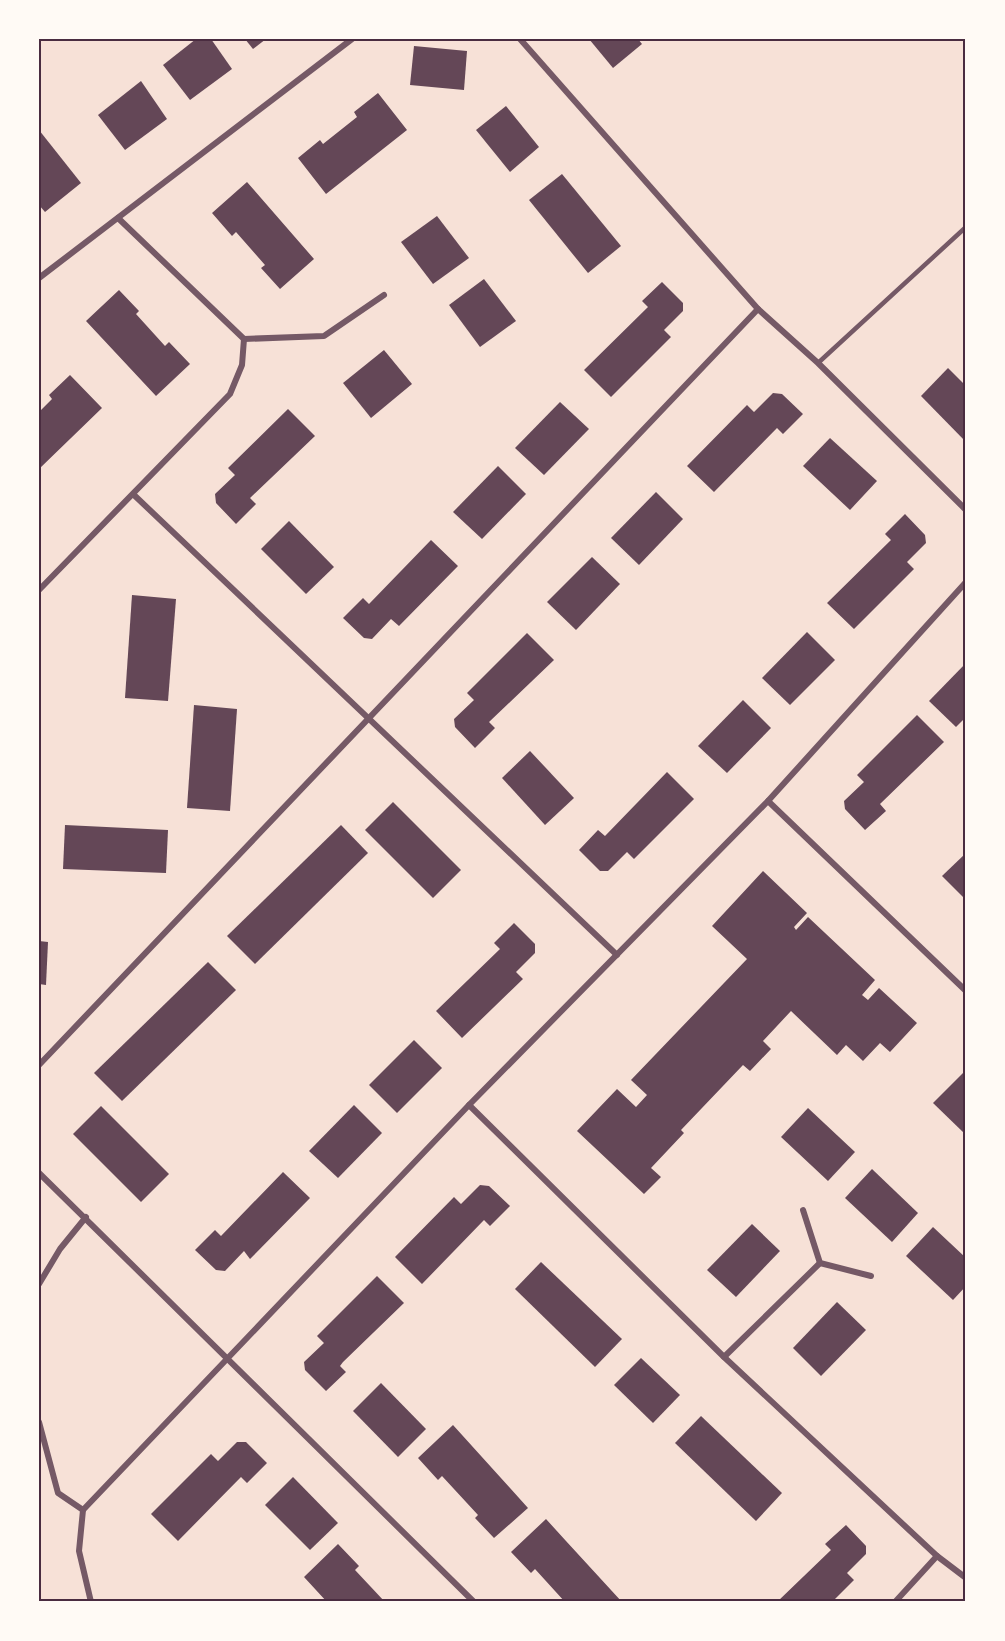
<svg xmlns="http://www.w3.org/2000/svg" width="1005" height="1641" viewBox="0 0 1005 1641" font-family="'Source Serif 4',serif">
<rect width="100%" height="100%" fill="#f7e1d7"/>
<!-- building -->
<g fill="#644757">
<polygon points="196,39 211,39 232,69 190,100 163,65"/>
<polygon points="245,39 266,39 253,49"/>
<polygon points="589,39 638,39 642,44 613,68"/>
<polygon points="414,46 467,51 464,90 410,85"/>
<polygon points="141,81 167,119 125,150 98,115"/>
<polygon points="378,93 407,130 326,194 298,158 320,140 323,144 357,117 354,112"/>
<polygon points="506,106 539,147 510,172 476,130"/>
<polygon points="39,130 81,183 45,212 39,205"/>
<polygon points="562,174 621,246 588,273 529,200"/>
<polygon points="247,182 314,259 280,289 261,268 265,265 236,232 232,236 212,213"/>
<polygon points="437,216 469,258 433,284 401,242"/>
<polygon points="484,279 516,321 480,347 449,305"/>
<polygon points="662,282 683,303 683,311 664,330 671,337 611,397 584,370 648,307 642,301"/>
<polygon points="119,290 139,311 136,314 165,346 169,342 190,364 156,396 86,321"/>
<polygon points="384,350 412,384 371,418 343,383"/>
<polygon points="948,368 966,386 966,442 921,396"/>
<polygon points="70,375 102,408 39,469 39,412 52,399 49,395"/>
<polygon points="773,393 782,394 803,414 783,434 777,428 714,492 687,466 747,405 754,412"/>
<polygon points="560,402 589,429 544,475 515,448"/>
<polygon points="288,409 315,436 250,498 256,504 236,524 216,503 215,494 235,475 228,468"/>
<polygon points="830,438 877,481 850,510 803,466"/>
<polygon points="498,466 526,494 482,539 453,512"/>
<polygon points="656,492 683,519 639,565 611,538"/>
<polygon points="905,514 925,535 926,543 907,562 914,569 854,629 827,603 891,540 885,534"/>
<polygon points="289,521 334,567 306,594 261,549"/>
<polygon points="431,540 458,566 399,626 391,619 372,639 364,638 343,618 363,598 369,604"/>
<polygon points="592,557 620,584 576,630 547,602"/>
<polygon points="132,595 176,599 168,701 125,698"/>
<polygon points="807,632 835,660 790,705 762,678"/>
<polygon points="527,633 554,660 489,722 495,728 475,748 455,727 454,719 474,700 467,693"/>
<polygon points="966,663 966,717 956,727 929,701"/>
<polygon points="743,700 771,728 727,773 698,746"/>
<polygon points="194,705 237,709 230,811 187,808"/>
<polygon points="917,715 944,742 880,804 886,811 865,830 845,809 844,801 864,782 857,775"/>
<polygon points="530,751 574,798 545,825 502,778"/>
<polygon points="667,772 694,799 634,859 627,852 608,871 600,871 579,850 598,830 605,836"/>
<polygon points="393,802 461,870 433,898 365,830"/>
<polygon points="65,825 168,830 166,873 63,869"/>
<polygon points="341,825 368,853 255,964 227,936"/>
<polygon points="966,853 966,900 942,876"/>
<polygon points="763,871 807,913 794,927 796,930 808,917 875,980 862,995 868,1000 879,988 917,1023 890,1052 880,1043 863,1061 846,1045 837,1055 791,1011 763,1041 771,1049 750,1071 743,1065 681,1130 684,1133 651,1168 661,1177 644,1194 577,1131 617,1089 636,1107 647,1095 631,1080 747,959 712,926"/>
<polygon points="514,923 535,944 535,953 516,972 523,979 462,1038 436,1011 500,949 494,943"/>
<polygon points="39,941 48,942 46,985 39,984"/>
<polygon points="208,962 236,990 122,1101 94,1073"/>
<polygon points="414,1040 442,1068 397,1113 369,1085"/>
<polygon points="966,1070 966,1135 933,1103"/>
<polygon points="354,1105 382,1133 338,1178 309,1151"/>
<polygon points="101,1106 169,1174 141,1202 73,1134"/>
<polygon points="808,1108 855,1152 828,1181 781,1137"/>
<polygon points="872,1169 918,1213 892,1242 845,1198"/>
<polygon points="283,1172 310,1198 250,1259 244,1251 225,1271 216,1270 195,1250 215,1230 221,1236"/>
<polygon points="480,1185 489,1186 510,1206 490,1226 484,1220 422,1284 395,1257 454,1197 461,1204"/>
<polygon points="752,1224 780,1251 736,1297 707,1270"/>
<polygon points="933,1227 966,1258 966,1286 953,1300 906,1256"/>
<polygon points="541,1262 622,1339 595,1367 515,1289"/>
<polygon points="377,1276 404,1303 343,1362 340,1366 346,1372 326,1391 305,1370 304,1362 324,1343 317,1336"/>
<polygon points="837,1302 866,1330 821,1376 793,1348"/>
<polygon points="641,1358 680,1395 653,1423 614,1385"/>
<polygon points="381,1383 426,1429 398,1457 353,1411"/>
<polygon points="701,1416 782,1493 756,1521 675,1443"/>
<polygon points="453,1425 528,1508 494,1538 475,1518 478,1515 442,1476 438,1480 418,1458"/>
<polygon points="237,1442 246,1442 267,1463 247,1483 241,1477 178,1541 151,1514 211,1454 218,1461"/>
<polygon points="293,1477 338,1523 310,1550 265,1505"/>
<polygon points="546,1519 566,1541 622,1602 565,1602 535,1569 531,1573 511,1552"/>
<polygon points="846,1525 866,1546 866,1554 847,1573 854,1580 832,1602 777,1602 831,1550 825,1544"/>
<polygon points="338,1544 359,1566 355,1570 385,1602 327,1602 304,1577"/>
</g>
<g fill="none" stroke-linecap="round" stroke-linejoin="round">
<!-- service -->
<polyline stroke="#755966" stroke-width="4.5" points="818,363 966,227"/>
<!-- minor -->
<g stroke="#755966" stroke-width="6">
<polyline points="520,39 758,309 818,363 966,510"/>
<polyline points="118,218 244,339 324,336 384,295"/>
<polyline points="39,278 352,39"/>
<polyline points="134,495 617,955"/>
<polyline points="39,590 230,394 242,365 244,339"/>
<polyline points="768,801 966,991"/>
<polyline points="39,1065 758,309"/>
<polyline points="469,1105 724,1357 937,1556 966,1578"/>
<polyline points="39,1173 474,1602"/>
<polyline points="803,1210 820,1263 871,1276"/>
<polyline points="39,1284 60,1249 86,1217"/>
<polyline points="724,1357 820,1263"/>
<polyline points="39,1422 58,1493 83,1510 79,1551 91,1602"/>
<polyline points="83,1510 469,1105 768,801 966,582"/>
<polyline points="895,1602 937,1556"/>
</g>
</g>
<!-- border -->
<rect width="1005" height="1641" fill="none" stroke="#fffaf5" stroke-width="81"/>
<rect x="40" y="40" width="924" height="1560" fill="none" stroke="#4a2c40" stroke-width="2"/>
</svg>
